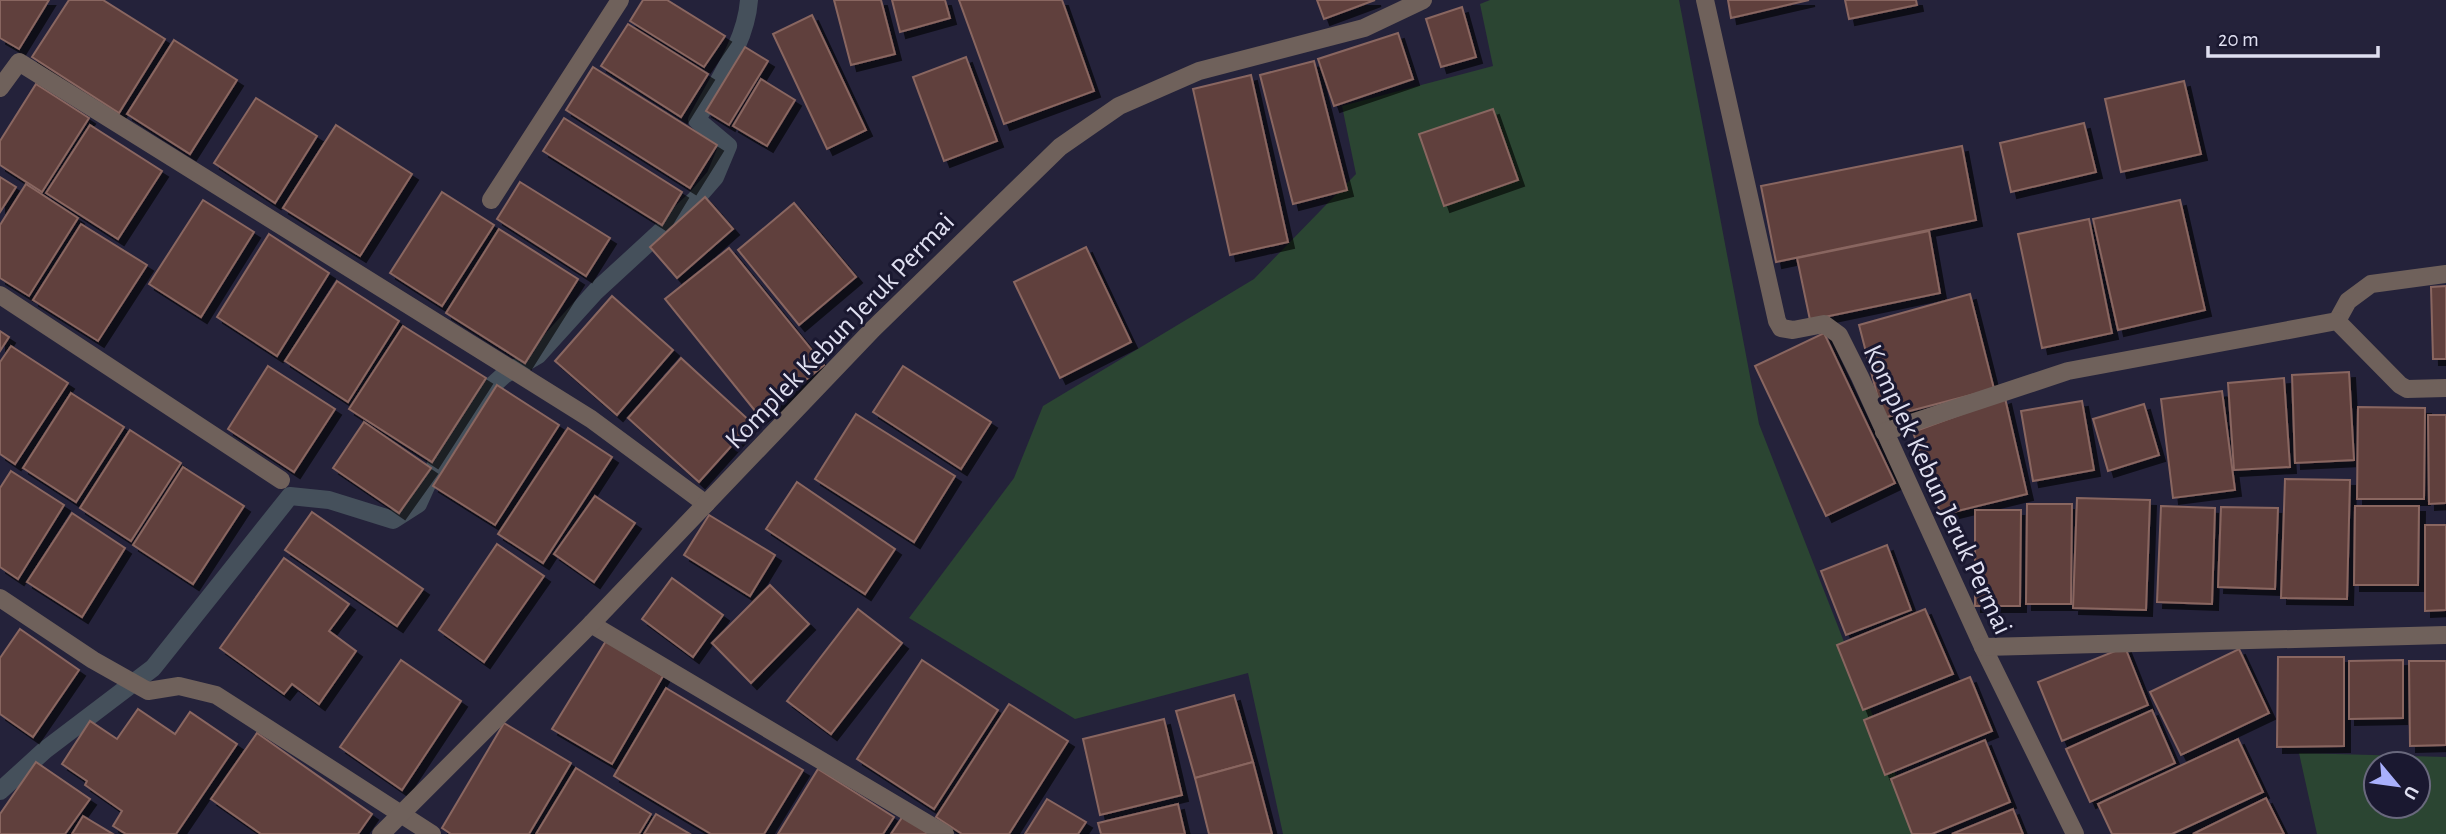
<svg xmlns="http://www.w3.org/2000/svg" width="2446" height="834" viewBox="0 0 2446 834" font-family="'Alegreya Sans',sans-serif">
<defs>
<filter id="shadow"><feDropShadow dx="6" dy="6" stdDeviation="0" flood-color="#0009"/></filter>
</defs>
<rect width="100%" height="100%" fill="#24223a"/>
<!-- green -->
<g fill="#2b4532" fill-rule="evenodd">
<polygon points="1490,0 1679,0 1759,424 1919,834 1283,834 1248,673 1075,719 909,618 1014,478 1043,406 1254,279 1356,174 1342,106 1493,66 1480,4"/>
<path d="M2299,753l147,4v77h-129zM2418,764v42h-42v-42z"/>
</g>
<g fill="none" stroke-linecap="round" stroke-linejoin="round">
<!-- stream -->
<path stroke="#45505b" stroke-width="18" d="M0,791l45,-41 108,-82 137,-172 39,4 64,20 25,-16 20,-44 44,-65 22,-20 34,-20 58,-64 99,-91 20,-23 13,-31 -31,-26c19,-37 49,-77 52,-120"/>
</g>
<!-- building -->
<g fill="#61413c" stroke="#896661" stroke-width="2" filter="url(#shadow)">
<polygon points="0,0 49,0 19,49 0,38"/>
<polygon points="69,0 103,0 165,39 119,113 32,57"/>
<polygon points="643,0 667,0 725,36 704,67 630,21"/>
<polygon points="834,0 881,0 895,54 851,65"/>
<polygon points="892,0 945,0 950,18 900,32"/>
<polygon points="959,0 1062,0 1094,91 1004,124"/>
<polygon points="1317,0 1375,0 1324,19"/>
<polygon points="1728,0 1809,0 1731,18"/>
<polygon points="1845,0 1916,0 1917,5 1849,19"/>
<polygon points="1462,7 1476,57 1441,67 1426,19"/>
<polygon points="812,15 866,130 827,149 773,34"/>
<polygon points="628,24 708,74 681,117 601,66"/>
<polygon points="1398,33 1413,79 1334,106 1318,59"/>
<polygon points="174,40 237,80 190,154 127,114"/>
<polygon points="745,47 768,61 729,125 706,111"/>
<polygon points="966,57 997,141 944,161 913,77"/>
<polygon points="1314,61 1347,190 1293,204 1260,75"/>
<polygon points="593,67 717,145 690,188 566,110"/>
<polygon points="1251,75 1288,242 1230,255 1193,89"/>
<polygon points="761,79 795,100 767,146 733,126"/>
<polygon points="2184,81 2201,154 2121,172 2105,99"/>
<polygon points="36,84 89,118 42,192 0,165 0,141"/>
<polygon points="256,98 317,136 275,203 214,163"/>
<polygon points="1493,109 1518,180 1444,206 1419,134"/>
<polygon points="564,118 682,192 662,225 543,151"/>
<polygon points="2084,123 2096,172 2011,192 2000,143"/>
<polygon points="90,125 162,171 118,239 46,193"/>
<polygon points="336,125 412,174 360,256 283,208"/>
<polygon points="1962,146 1976,220 1776,262 1761,186"/>
<polygon points="0,177 16,187 0,212"/>
<polygon points="520,182 610,238 586,276 497,219"/>
<polygon points="26,184 78,218 29,296 0,278 0,225"/>
<polygon points="442,192 494,225 442,306 390,273"/>
<polygon points="705,197 733,229 677,278 650,247"/>
<polygon points="203,200 254,232 201,317 149,284"/>
<polygon points="2180,200 2205,310 2118,330 2093,219"/>
<polygon points="794,203 856,277 799,325 738,250"/>
<polygon points="2089,219 2112,333 2042,348 2018,234"/>
<polygon points="81,224 147,265 98,341 33,300"/>
<polygon points="499,229 578,279 525,363 446,313"/>
<polygon points="1929,231 1940,293 1810,320 1797,258"/>
<polygon points="269,234 329,273 277,356 217,317"/>
<polygon points="1086,247 1131,342 1060,378 1014,282"/>
<polygon points="729,248 824,365 760,417 665,299"/>
<polygon points="337,281 399,321 348,402 285,361"/>
<polygon points="2446,286 2446,359 2433,359 2431,287"/>
<polygon points="1970,294 1994,389 1883,418 1859,325"/>
<polygon points="612,296 673,350 617,415 555,361"/>
<polygon points="403,326 486,378 432,462 349,409"/>
<polygon points="0,331 9,337 0,351"/>
<polygon points="1824,333 1895,483 1826,516 1755,366"/>
<polygon points="11,346 68,383 15,464 0,454 0,362"/>
<polygon points="681,358 752,423 699,482 628,418"/>
<polygon points="268,366 335,409 294,472 228,429"/>
<polygon points="903,366 991,422 961,469 873,412"/>
<polygon points="2349,372 2354,460 2295,463 2292,375"/>
<polygon points="2284,378 2290,467 2234,470 2228,383"/>
<polygon points="497,385 559,425 495,525 433,486"/>
<polygon points="2222,391 2235,490 2173,498 2161,399"/>
<polygon points="71,393 124,427 76,502 23,468"/>
<polygon points="2005,398 2027,494 1941,515 1913,432"/>
<polygon points="2082,401 2094,470 2033,481 2021,411"/>
<polygon points="2144,404 2159,455 2108,471 2093,419"/>
<polygon points="2358,407 2425,408 2424,499 2357,499"/>
<polygon points="856,414 955,476 914,542 815,479"/>
<polygon points="2428,415 2446,415 2446,503 2429,504"/>
<polygon points="364,422 431,468 399,513 333,468"/>
<polygon points="568,428 612,457 543,563 498,534"/>
<polygon points="130,430 181,463 131,541 80,508"/>
<polygon points="183,467 244,506 193,584 133,545"/>
<polygon points="11,471 64,505 18,579 0,567 0,488"/>
<polygon points="2285,479 2350,480 2347,599 2281,598"/>
<polygon points="797,482 895,549 865,594 766,529"/>
<polygon points="595,496 635,523 594,582 554,554"/>
<polygon points="2077,498 2150,500 2146,610 2073,608"/>
<polygon points="2027,504 2072,504 2071,604 2026,604"/>
<polygon points="2161,506 2215,508 2212,604 2157,602"/>
<polygon points="2355,506 2419,506 2418,585 2354,585"/>
<polygon points="2221,507 2278,508 2275,589 2218,587"/>
<polygon points="1975,510 2021,510 2020,606 1975,606"/>
<polygon points="312,512 423,589 397,626 285,550"/>
<polygon points="72,513 125,548 82,617 27,582"/>
<polygon points="709,515 775,555 750,596 684,555"/>
<polygon points="2425,525 2446,525 2446,610 2425,611"/>
<polygon points="497,544 544,576 484,662 439,630"/>
<polygon points="1887,545 1911,610 1846,635 1821,571"/>
<polygon points="284,558 349,604 329,631 356,651 319,704 292,684 284,694 220,648"/>
<polygon points="672,578 723,615 693,657 642,619"/>
<polygon points="770,585 809,624 751,683 712,643"/>
<polygon points="858,609 902,643 831,734 787,701"/>
<polygon points="1925,609 1953,674 1863,710 1837,645"/>
<polygon points="20,629 79,670 33,737 0,714 0,658"/>
<polygon points="606,641 663,676 612,764 552,729"/>
<polygon points="2125,647 2148,705 2062,741 2038,682"/>
<polygon points="2239,649 2269,713 2181,755 2150,692"/>
<polygon points="2278,657 2344,657 2344,746 2277,747"/>
<polygon points="401,660 461,701 402,790 340,747"/>
<polygon points="922,660 998,710 934,809 857,759"/>
<polygon points="2403,660 2403,718 2349,719 2349,661"/>
<polygon points="2409,661 2446,661 2446,745 2410,746"/>
<polygon points="1970,677 1992,731 1885,775 1864,720"/>
<polygon points="666,688 803,770 764,834 711,834 614,776"/>
<polygon points="1234,695 1253,762 1195,778 1176,711"/>
<polygon points="1009,704 1068,741 1009,834 962,834 936,817"/>
<polygon points="138,709 175,734 190,712 237,744 176,834 126,834 113,826 122,811 85,785 87,781 62,764 90,721 117,739"/>
<polygon points="2152,710 2175,763 2090,802 2066,749"/>
<polygon points="1164,719 1182,795 1100,815 1083,739"/>
<polygon points="504,723 571,763 529,834 451,834 442,828"/>
<polygon points="257,733 372,814 358,834 261,834 211,799"/>
<polygon points="2238,739 2263,792 2172,834 2112,834 2098,804"/>
<polygon points="1985,740 2010,802 1932,834 1912,834 1891,779"/>
<polygon points="36,762 90,799 65,834 0,834 0,814"/>
<polygon points="1253,762 1272,834 1209,834 1195,778"/>
<polygon points="576,768 651,814 639,834 536,834"/>
<polygon points="818,769 894,817 883,834 778,834"/>
<polygon points="2266,798 2284,834 2193,834"/>
<polygon points="1047,799 1086,822 1078,834 1025,834"/>
<polygon points="1178,804 1185,834 1101,834 1098,823"/>
<polygon points="2013,809 2023,834 1952,834"/>
<polygon points="656,814 690,834 644,834"/>
<polygon points="83,816 113,834 72,834"/>
<polygon points="903,816 929,834 891,834"/>
</g>
<g fill="none" stroke-linecap="round" stroke-linejoin="round">
<!-- minor -->
<g stroke="#6f615b" stroke-width="18">
<polyline points="1705,0 1777,321 1781,328 1793,330 1824,324 1839,335 1860,377 1983,647 2075,834"/>
<polyline points="0,88 19,62 591,419 706,504"/>
<polyline points="491,200 620,0"/>
<polyline points="0,295 281,480"/>
<polyline points="2337,321 2348,301 2371,284 2446,274"/>
<polyline points="1884,432 2068,371 2337,321 2400,385 2407,389 2446,388"/>
<polyline points="0,598 93,660 148,691 179,686 216,695 432,834"/>
<polyline points="591,624 945,834"/>
<polyline points="1983,647 2446,635"/>
<polyline points="381,834 591,624 873,329 1060,147 1119,106 1199,71 1364,28 1423,0"/>
</g>
</g>
<g text-anchor="middle" stroke-width="6" stroke-linejoin="round" paint-order="stroke">
<!-- street labels -->
<g font-size="28" fill="#dfdff0" stroke="#1a1830">
<text transform="translate(839 330) rotate(-46)" y="10">Komplek Kebun Jeruk Permai</text>
<text transform="translate(1939 489) rotate(65)" y="10">Komplek Kebun Jeruk Permai</text>
</g>
</g>
<!-- north arrow -->
<g transform="translate(2397 785) rotate(119)"><circle r="33" fill="#1a1830" stroke="#69687d" stroke-width="2"/>
<path d="M0-5L12 26L0 18L-12 26Z" fill="#a9b0fc"/>
<text y="-10" font-size="19" font-weight="bold" text-anchor="middle" fill="#dfdff0">U</text>
</g>
<!-- scale -->
<path d="M2208 46v10h170v-10" fill="none" stroke="#dfdff0" stroke-width="3.5"/>
<text x="2218" y="46" font-size="21" fill="#dfdff0" stroke="#1a1830" stroke-width="5" paint-order="stroke">20 m</text>
</svg>
